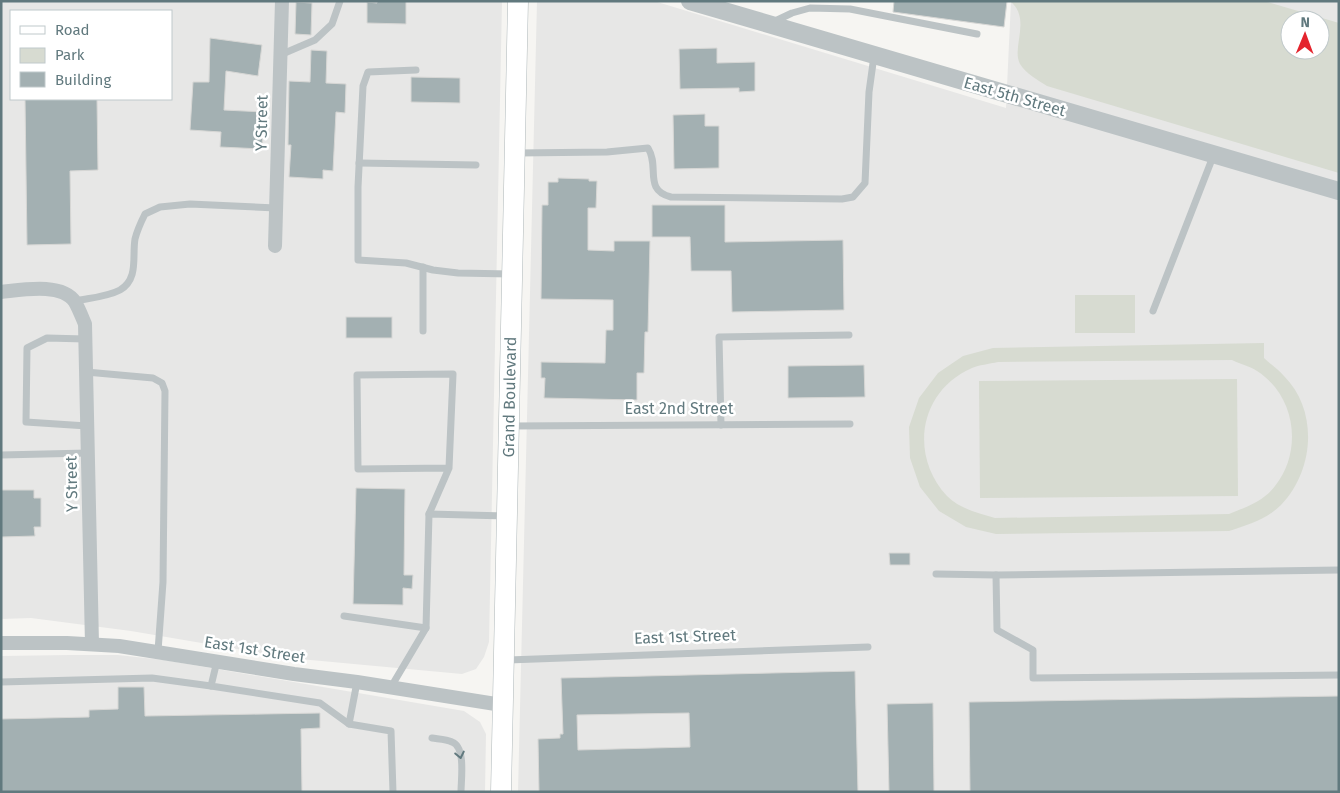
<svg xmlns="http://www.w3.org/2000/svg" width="1340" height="793" viewBox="0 0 1340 793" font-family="'Fira Sans',sans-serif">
<rect width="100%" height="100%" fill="#f6f5f2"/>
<!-- built -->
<g fill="#e7e7e6" fill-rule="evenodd">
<path d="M1,1h501l-13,641 -5,15 -8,12 -14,5 -173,-16 -158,-27 -100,-13 -30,1zM11,11h160v88h-160z"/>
<path d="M537,1h117l352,107 5,-107h328v791h-821zM1290,20h30v30h-30z"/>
<polygon points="70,655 118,655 164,660 464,711 480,722 486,734 485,792 1,792 1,656"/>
</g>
<!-- green -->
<g fill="#d7dbd1" fill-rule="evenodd">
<path d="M1010,1h254l75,22v150l-292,-87c-9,-6 -21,-12 -27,-22 -9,-17 12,-45 -10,-63zM1290,20h30v30h-30z"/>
<rect x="1075" y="295" width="60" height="38"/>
<path d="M1264,343v15c6,6 14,11 20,18 35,35 30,95 -3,129 -14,14 -33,20 -52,26l-233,3 -30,-7 -27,-16 -19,-24 -10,-29 -1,-31 10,-29 19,-25 25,-17 30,-8zM1232,360c8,4 18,6 25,11 39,25 46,80 18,115 -11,15 -29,21 -46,28l-234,4c-17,-5 -35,-9 -48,-22 -38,-41 -28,-105 25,-128 7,-3 17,-4 26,-6z"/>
<polygon points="1237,379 1238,496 980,498 979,381"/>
</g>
<!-- building -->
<g fill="#a3b0b2" stroke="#d7d7d5" fill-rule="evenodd">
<polygon points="377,1 406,1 406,24 367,23 367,2 377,3"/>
<polygon points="894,1 1007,1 1004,27 893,12"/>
<polygon points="296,2 312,3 311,35 295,34"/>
<polygon points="210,38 262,45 258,76 226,71 224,110 264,112 262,149 220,147 221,132 190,130 193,82 209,82"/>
<polygon points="717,48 717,63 755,62 755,91 739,92 739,88 680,89 679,49"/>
<polygon points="311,50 327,51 326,83 346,84 345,113 336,112 333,171 323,170 323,179 289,177 291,145 288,145 289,81 310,82"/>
<polygon points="411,77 460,78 460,103 411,102"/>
<polygon points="25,99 97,99 98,170 70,171 71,244 27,245"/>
<polygon points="705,114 705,126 719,126 719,168 674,169 673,115"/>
<polygon points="558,178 589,179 589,181 597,181 596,208 588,208 588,250 614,251 614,241 650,241 648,332 645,332 644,373 637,373 637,400 544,398 545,378 541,378 541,362 605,363 606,330 613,330 613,300 541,299 542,205 548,205 548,182 558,182"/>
<polygon points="652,205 725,205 725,242 843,240 844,310 732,312 731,271 691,271 690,237 652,237"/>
<rect x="346" y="317" width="46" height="21"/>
<polygon points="864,365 865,397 788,398 788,366"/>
<polygon points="356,488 405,489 404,575 413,575 412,589 403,588 403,605 353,604"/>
<polygon points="1,490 34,490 34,498 41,498 41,527 34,527 35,536 1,537"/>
<polygon points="889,553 910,553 910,565 890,565"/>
<path d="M855,671l3,121h-319l-1,-53 22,-1v-4h3l-2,-56zM689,713l1,34 -112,3 -1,-35z"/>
<polygon points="118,687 144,687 145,716 320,713 320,728 301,729 302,792 1,792 1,719 89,717 89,710 118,709"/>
<polygon points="1339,696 1339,792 970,792 969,702"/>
<polygon points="933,703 934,792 889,792 887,704"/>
</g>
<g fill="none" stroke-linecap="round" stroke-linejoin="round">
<defs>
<polyline id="secondary" points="501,792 518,1"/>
</defs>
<!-- secondary casing -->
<use href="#secondary" stroke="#afb8ba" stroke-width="21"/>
<!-- service -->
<g stroke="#bcc3c5" stroke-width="7">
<polyline points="773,22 792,13 810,8 850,9 977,34"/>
<polyline points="280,55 315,40 332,24 340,1"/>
<polyline points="416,70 368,72 363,86 358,187 358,260 406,263 433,270 458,273 512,274"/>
<path d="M517,153l90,-1 41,-4c12,19 -5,42 23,49l171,2 11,-2 12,-14 4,-91 5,-36"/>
<polyline points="359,163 476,165"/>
<polyline points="423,267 423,331"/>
<path d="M75,301c14,-3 32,-4 45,-11 19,-11 12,-34 15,-51 2,-8 6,-17 10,-25l15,-7 30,-3 86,4"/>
<polyline points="1153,311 1214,154"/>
<polyline points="85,339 47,338 27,348 26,422 87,426"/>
<polyline points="86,372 153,378 162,383 165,391 163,582 158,651"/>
<polyline points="721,425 719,337 849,335"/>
<polyline points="512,426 850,424"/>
<polyline points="1,455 88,453"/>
<polyline points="429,514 449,468 453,374 357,375 358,469 449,468"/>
<polyline points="936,574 996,575 1339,570"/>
<polyline points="996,575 997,630 1033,650 1033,678 1339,675"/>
<polyline points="344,616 426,628"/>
<polyline points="506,660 868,647"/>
<polyline points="217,661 211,686 320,703 349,724 391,731 393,792"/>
<polyline points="1,682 152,678 211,686"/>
<polyline points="391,687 426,628 429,514 506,516"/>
<polyline points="349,724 357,682"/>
<path d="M432,738c6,1 14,1 20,4 14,5 9,37 9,50"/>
</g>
<!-- minor -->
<g stroke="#bcc3c5" stroke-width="14">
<polyline points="275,246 282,1"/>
<path d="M1,292c20,-2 61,-10 74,10 4,7 7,15 10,22l7,320"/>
<polyline points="1,643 67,643 119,646 294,674 357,682 502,705"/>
</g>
<!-- tertiary -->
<polyline stroke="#bcc3c5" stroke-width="18" points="690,1 1339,191"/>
<!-- secondary -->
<use href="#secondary" stroke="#fff" stroke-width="20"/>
</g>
<!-- one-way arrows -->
<defs><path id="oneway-chevron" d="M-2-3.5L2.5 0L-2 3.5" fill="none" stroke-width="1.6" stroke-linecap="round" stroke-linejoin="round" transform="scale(1.25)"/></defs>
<use stroke="#61797e" href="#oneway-chevron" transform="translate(460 755) rotate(78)"/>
<g text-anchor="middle" stroke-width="5" stroke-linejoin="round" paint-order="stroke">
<!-- street labels -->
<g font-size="16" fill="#61797e" stroke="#fff">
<text transform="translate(1015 96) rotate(16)" y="6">East 5th Street</text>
<text transform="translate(261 123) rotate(-89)" y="6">Y Street</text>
<text transform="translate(509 397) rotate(-89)" y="6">Grand Boulevard</text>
<text x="679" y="414">East 2nd Street</text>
<text transform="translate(71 484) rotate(-91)" y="6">Y Street</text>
<text transform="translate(685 636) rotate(-2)" y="6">East 1st Street</text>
<text transform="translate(255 649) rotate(9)" y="6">East 1st Street</text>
</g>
</g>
<!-- border -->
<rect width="1340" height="793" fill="none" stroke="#61797e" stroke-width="5"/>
<!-- legend -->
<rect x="10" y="10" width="162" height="90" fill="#ffffff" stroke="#c0c9cb"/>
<rect x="20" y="26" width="25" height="8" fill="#ffffff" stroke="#c0c9cb"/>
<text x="55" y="35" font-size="15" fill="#61797e">Road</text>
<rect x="20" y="48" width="25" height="15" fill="#d7dbd1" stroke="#c0c9cb"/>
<text x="55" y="60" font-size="15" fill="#61797e">Park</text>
<rect x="20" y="72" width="25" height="15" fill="#a3b0b2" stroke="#c0c9cb"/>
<text x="55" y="85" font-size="15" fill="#61797e">Building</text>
<!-- north arrow -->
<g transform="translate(1305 35) rotate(1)"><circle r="24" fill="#ffffff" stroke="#c0c9cb"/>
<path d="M0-4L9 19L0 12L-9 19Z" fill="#e4242d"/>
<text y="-8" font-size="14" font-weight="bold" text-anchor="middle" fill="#61797e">N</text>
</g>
</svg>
